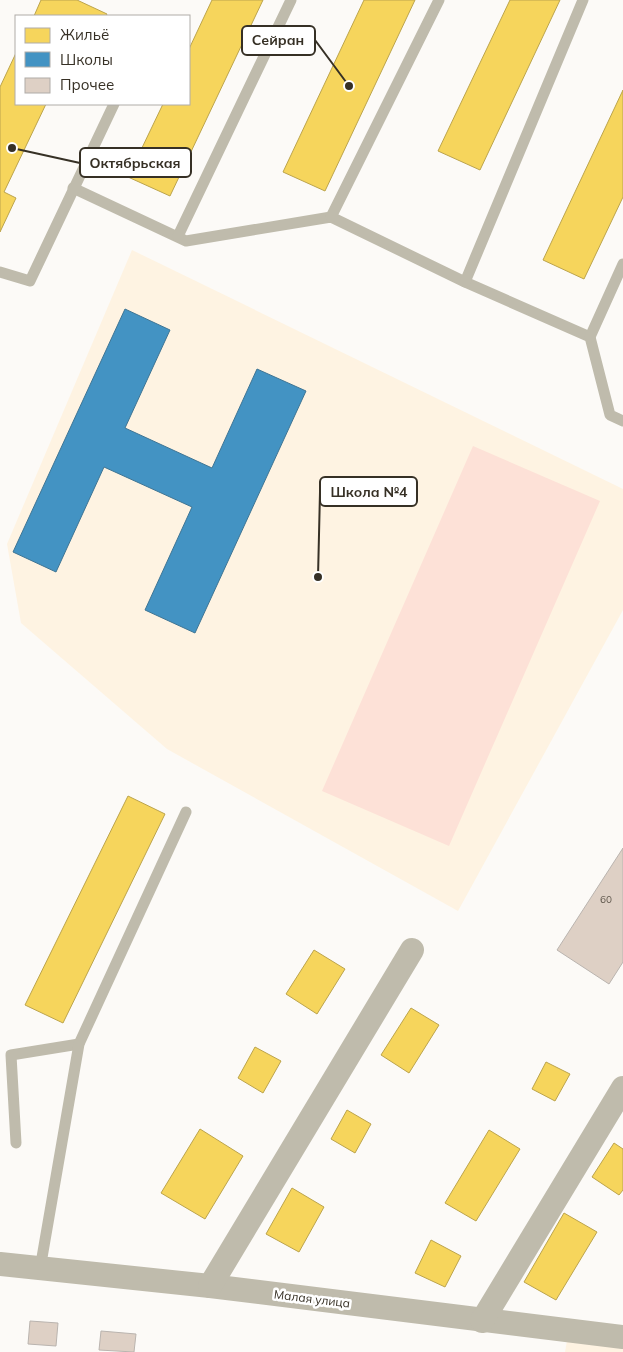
<svg xmlns="http://www.w3.org/2000/svg" width="623" height="1352" viewBox="0 0 623 1352" font-family="Mulish,sans-serif">
<rect width="100%" height="100%" fill="#fcfaf7"/>
<!-- built -->
<g fill="#fef3e2">
<polygon points="132,250 623,489 623,610 458,911 167,749 21,623 7,544"/>
<polygon points="567,1341 623,1347 623,1352 565,1352"/>
</g>
<!-- green -->
<polygon fill="#fde1d7" points="473,446 600,501 449,846 322,791"/>
<!-- homes -->
<g fill="#f6d55c" stroke="#bca44c">
<polygon points="41,0 77,0 107,14 106,16 34,16"/>
<polygon points="212,0 263,0 170,196 128,177 163,104 189,104 189,49"/>
<polygon points="364,0 415,0 325,191 283,172"/>
<polygon points="510,0 560,0 480,170 438,151"/>
<polygon points="16,53 16,104 46,104 4,192 16,198 0,232 0,87"/>
<polygon points="623,90 623,197 584,279 543,260"/>
<polygon points="128,796 165,814 63,1023 25,1005"/>
<polygon points="314,950 345,969 317,1014 286,994"/>
<polygon points="411,1008 439,1025 409,1073 381,1055"/>
<polygon points="255,1047 281,1061 263,1093 238,1078"/>
<polygon points="546,1062 570,1074 555,1101 532,1089"/>
<polygon points="347,1110 371,1124 355,1153 331,1139"/>
<polygon points="200,1129 243,1156 205,1219 161,1193"/>
<polygon points="489,1130 520,1149 476,1221 445,1203"/>
<polygon points="614,1143 623,1149 623,1190 619,1195 592,1177"/>
<polygon points="292,1188 324,1207 299,1252 266,1234"/>
<polygon points="564,1213 597,1232 556,1300 524,1282"/>
<polygon points="431,1240 461,1256 445,1287 415,1273"/>
</g>
<!-- schools -->
<polygon fill="#4393c3" stroke="#3f7594" points="125,309 170,330 125,428 212,468 257,369 306,391 195,633 145,610 192,507 104,467 56,572 13,552"/>
<!-- building -->
<g fill="#ded0c5" stroke="#bab4af">
<polygon points="623,848 623,962 609,984 557,950"/>
<polygon points="30,1321 58,1323 56,1346 28,1344"/>
<polygon points="101,1331 136,1334 134,1352 99,1350"/>
</g>
<g fill="none" stroke-linecap="round" stroke-linejoin="round">
<!-- lane -->
<g stroke="#bfbbac" stroke-width="11">
<polyline points="73,188 186,241 331,217 465,282 590,337 610,415 623,421"/>
<polyline points="331,217 439,0"/>
<polyline points="178,236 291,0"/>
<polyline points="0,272 30,281 114,104"/>
<polyline points="465,282 583,0"/>
<polyline points="590,337 623,264"/>
<polyline points="16,1143 11,1055 79,1044"/>
<polyline points="40,1269 79,1044 186,812"/>
</g>
<!-- street -->
<g stroke="#bfbbac" stroke-width="24">
<polyline points="0,1264 210,1286 623,1337"/>
<polyline points="210,1286 412,950"/>
<polyline points="482,1321 623,1088"/>
</g>
</g>
<g text-anchor="middle" stroke-width="5" stroke-linejoin="round" paint-order="stroke">
<!-- number labels -->
<g font-size="10" fill="#60584d">
<text x="606" y="903">60</text>
</g>
<!-- street labels -->
<g font-size="12" fill="#363025" stroke="#fff">
<text transform="translate(312 1299) rotate(7)" y="4">Малая улица</text>
</g>
</g>
<!-- callouts -->
<path fill="none" stroke="#363025" stroke-width="2" d="M349 86L315 40M12 148L80 163M318 577L320 492"/>
<g fill="#363025" stroke="#fff" stroke-width="2">
<circle cx="349" cy="86" r="5"/>
<circle cx="12" cy="148" r="5"/>
<circle cx="318" cy="577" r="5"/>
</g>
<g fill="#fff" stroke="#363025" stroke-width="2">
<rect x="242" y="26" width="73" height="29" rx="5"/>
<rect x="80" y="148" width="111" height="29" rx="5"/>
<rect x="320" y="477" width="97" height="29" rx="5"/>
</g>
<g font-size="14" text-anchor="middle" font-weight="bold" fill="#363025">
<text x="278" y="45">Сейран</text>
<text x="135" y="168">Октябрьская</text>
<text x="369" y="497">Школа №4</text>
</g>
<!-- legend -->
<rect x="15" y="15" width="175" height="90" fill="#ffffff" stroke="#afaca8"/>
<rect x="25" y="28" width="25" height="15" fill="#f6d55c" stroke="#afaca8"/>
<text x="60" y="40" font-size="15" fill="#363025">Жильё</text>
<rect x="25" y="52" width="25" height="15" fill="#4393c3" stroke="#afaca8"/>
<text x="60" y="65" font-size="15" fill="#363025">Школы</text>
<rect x="25" y="78" width="25" height="15" fill="#ded0c5" stroke="#afaca8"/>
<text x="60" y="90" font-size="15" fill="#363025">Прочее</text>
</svg>
